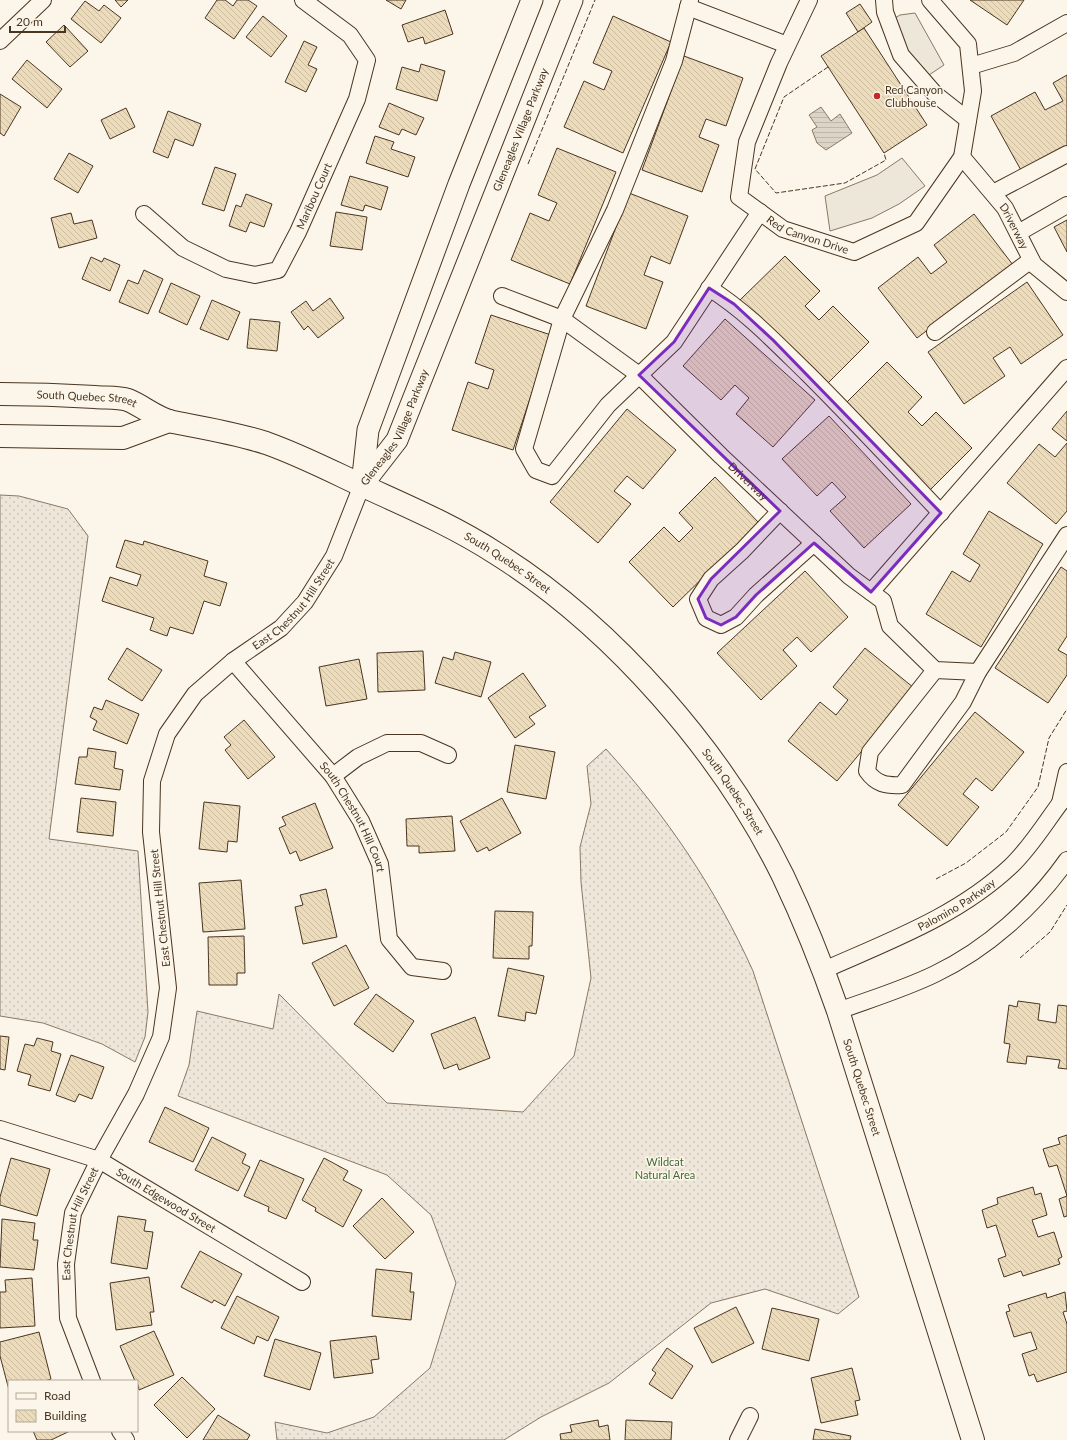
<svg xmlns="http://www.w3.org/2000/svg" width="1067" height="1440" viewBox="0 0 1067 1440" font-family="Lato,sans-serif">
<defs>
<pattern id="grass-dots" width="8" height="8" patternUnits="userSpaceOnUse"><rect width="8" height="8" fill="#ede6d9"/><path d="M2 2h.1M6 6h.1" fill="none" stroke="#cdc6ba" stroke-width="1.8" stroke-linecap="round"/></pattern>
<pattern id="water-rules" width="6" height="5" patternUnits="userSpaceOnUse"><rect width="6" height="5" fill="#dcd4c6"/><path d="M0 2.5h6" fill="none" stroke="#beb7aa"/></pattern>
<pattern id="building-back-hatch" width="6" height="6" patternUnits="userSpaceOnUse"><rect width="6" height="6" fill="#ecdcbc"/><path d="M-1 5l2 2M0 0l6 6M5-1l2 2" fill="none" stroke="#ccbda1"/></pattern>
</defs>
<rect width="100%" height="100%" fill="#fbf6e9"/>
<!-- grass -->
<g fill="url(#grass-dots)" stroke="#887966">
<polygon points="0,495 19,496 68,509 88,536 49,839 138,851 148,1012 145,1037 135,1062 102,1044 43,1023 0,1016"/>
<path d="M606,749c60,66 110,140 147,222l106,326 -21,17 -73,-25 -54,14 -102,80 -68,34 -37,23h-227l-2,-18 52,11 47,-16 56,-49 26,-85 -25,-68 -44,-40 -209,-79 11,-31 8,-54 76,18 6,-35 108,109 136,9 51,-56 17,-78 -10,-96 -1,-35 11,-43 -4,-38z"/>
</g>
<!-- parking -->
<g fill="#ede7d9" stroke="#887966">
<polygon points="915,13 944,65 917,83 881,26 900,15"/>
<polygon points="902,158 925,186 899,204 872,218 830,231 825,196 877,175"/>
</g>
<!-- water -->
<polygon fill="url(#water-rules)" stroke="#887966" points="821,107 831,121 840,114 852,133 826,150 817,143 812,130 817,127 809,115"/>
<!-- building -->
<g fill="url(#building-back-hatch)" stroke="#4a3520">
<polygon points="115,0 128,0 121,7"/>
<polygon points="217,0 225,0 233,6 237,0 248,0 257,6 234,39 205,18"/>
<polygon points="386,0 406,0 401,9"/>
<polygon points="970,0 1024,0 1007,25"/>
<polygon points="85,1 99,11 104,5 121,18 101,43 71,19"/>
<polygon points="860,4 872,22 858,32 846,13"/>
<polygon points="445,10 453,34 425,44 423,37 408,42 402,25"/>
<polygon points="263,16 287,36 271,57 246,37"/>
<polygon points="613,16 671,42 623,153 564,127 584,81 604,90 612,71 593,63"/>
<polygon points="64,25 88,51 70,67 46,42"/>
<polygon points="864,28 927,125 884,153 821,56"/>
<polygon points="304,41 317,47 308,65 317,69 306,92 285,82"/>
<polygon points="684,56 743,78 726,126 706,119 699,137 719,145 702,192 642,170"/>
<polygon points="27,60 62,89 47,108 12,79"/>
<polygon points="421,64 445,71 437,101 396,89 402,67 419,72"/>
<polygon points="1067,75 1067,147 1022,172 991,116 1035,92 1045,110 1063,101 1053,83"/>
<polygon points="0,94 21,107 4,136 0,133"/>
<polygon points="389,103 424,118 416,135 402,129 399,135 379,127"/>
<polygon points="126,108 135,127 110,139 101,120"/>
<polygon points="168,111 201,124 193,146 175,139 168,158 153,152"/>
<polygon points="375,136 394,142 391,149 415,157 408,177 366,163"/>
<polygon points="557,148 616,172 570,284 511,260 530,213 549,221 557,203 538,195"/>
<polygon points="69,153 93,166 78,193 54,179"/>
<polygon points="215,167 236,174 224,211 202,204"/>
<polygon points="350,176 388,187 381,210 365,205 363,211 341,205"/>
<polygon points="629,193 688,216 670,264 651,256 644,275 663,282 646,329 586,306"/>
<polygon points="246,194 272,204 264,227 250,222 246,232 229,226 236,205 241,207"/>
<polygon points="336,212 367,217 362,250 330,246"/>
<polygon points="71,213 74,224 92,220 97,238 59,248 51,218"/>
<polygon points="974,214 1013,265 917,338 878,288 918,257 931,274 947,262 934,245"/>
<polygon points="1067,220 1067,252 1054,227"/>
<polygon points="785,256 820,291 805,306 819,320 833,306 869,342 824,387 739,301"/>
<polygon points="91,257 102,262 104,258 120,265 110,291 82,279"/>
<polygon points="144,270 163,279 148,314 119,302 128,280 138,284"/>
<polygon points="1027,282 1063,335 1021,364 1010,347 993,358 1005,376 964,404 928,352"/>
<polygon points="171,283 200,296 187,325 159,312"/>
<polygon points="330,298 344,318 318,338 308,326 304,330 291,312 306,301 313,311"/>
<polygon points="212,300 240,312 228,340 200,329"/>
<polygon points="491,315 551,335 513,450 452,430 468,382 488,389 494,370 475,363"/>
<polygon points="250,319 280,322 277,351 247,348"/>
<polygon points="725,319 815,400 773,447 736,414 749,398 735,385 721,400 683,366"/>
<polygon points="887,362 922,397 908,412 922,426 936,412 972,448 927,493 842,407"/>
<polygon points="627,409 676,450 643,489 627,476 614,491 631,504 598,543 550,502"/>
<polygon points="1067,411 1067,441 1052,429"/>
<polygon points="829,416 911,504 864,548 830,511 846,497 832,482 817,496 782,459"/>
<polygon points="1067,443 1067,511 1056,524 1007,483 1039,444 1055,457"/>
<polygon points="715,477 759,523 673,607 629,562 664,527 679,542 693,528 679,513"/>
<polygon points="989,511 1043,544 981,647 926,614 952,571 970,582 980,565 963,554"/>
<polygon points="125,540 143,545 144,541 208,561 204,576 227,583 220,606 204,601 193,634 170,627 167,636 150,630 154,618 102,601 110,577 137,586 141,575 116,567"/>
<polygon points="1061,567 1067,571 1067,636 1058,650 1067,655 1067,675 1048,703 995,668"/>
<polygon points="805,571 848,617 811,652 797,637 783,650 797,666 761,700 717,653"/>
<polygon points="127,648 162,670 142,701 108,679"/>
<polygon points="865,648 914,688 837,781 788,741 820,702 836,715 848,700 833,687"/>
<polygon points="423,651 425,690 378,692 377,653"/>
<polygon points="455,652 491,662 481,697 435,683 443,657 453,660"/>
<polygon points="359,659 367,699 326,706 319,667"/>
<polygon points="523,673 546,706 529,717 535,724 515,738 488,698"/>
<polygon points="106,700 139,714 127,744 93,730 97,721 90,717 94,707 102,710"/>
<polygon points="975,712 1024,752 992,791 976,778 963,794 979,807 947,846 898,805"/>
<polygon points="244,720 275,757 248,779 225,750 231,745 224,737"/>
<polygon points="515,745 555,752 546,799 507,792"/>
<polygon points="88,748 116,752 114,768 123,770 120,790 75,784 79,757 87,757"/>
<polygon points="81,798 116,802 113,836 77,832"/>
<polygon points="502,798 521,833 489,851 487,847 477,852 460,821"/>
<polygon points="204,802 240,806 237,842 228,841 227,852 199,849"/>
<polygon points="315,803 333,848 300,861 296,851 290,854 279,828 286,825 282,817"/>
<polygon points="452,816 455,851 419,853 419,846 407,846 406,819"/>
<polygon points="241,880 245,929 203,932 199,883"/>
<polygon points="326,889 337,937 303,944 295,907 303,905 300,895"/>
<polygon points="495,911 533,912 532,946 529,946 529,959 493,958"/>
<polygon points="244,936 245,973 237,973 237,985 209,985 208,937"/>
<polygon points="346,945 369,988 334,1006 312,963"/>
<polygon points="508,968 544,976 536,1014 526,1012 525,1021 498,1016"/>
<polygon points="376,994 414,1021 393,1052 354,1024"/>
<polygon points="1018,1001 1040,1004 1038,1020 1056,1023 1058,1005 1067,1006 1067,1069 1058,1068 1060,1060 1027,1056 1026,1064 1007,1062 1010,1044 1004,1043 1009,1005 1017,1007"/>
<polygon points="475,1017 490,1058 459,1070 457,1064 444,1069 431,1034"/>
<polygon points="0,1036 9,1037 5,1070 0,1069"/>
<polygon points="37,1038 53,1042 51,1051 61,1054 50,1091 28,1085 31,1075 17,1071 25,1044 34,1046"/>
<polygon points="71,1055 104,1067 92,1099 79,1094 75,1102 56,1095"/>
<polygon points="165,1107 209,1128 193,1162 149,1142"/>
<polygon points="1067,1135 1067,1216 1064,1217 1059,1199 1067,1196 1057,1165 1049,1167 1043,1149 1060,1144 1058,1138"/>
<polygon points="212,1137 246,1154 242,1163 250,1167 238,1191 195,1170"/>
<polygon points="11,1158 50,1169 37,1216 0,1205 0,1197"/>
<polygon points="324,1158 348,1171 343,1180 362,1190 343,1227 315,1211 316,1208 302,1200"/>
<polygon points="260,1160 304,1179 286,1219 268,1211 269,1207 244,1196"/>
<polygon points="1033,1187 1035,1195 1041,1193 1047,1215 1032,1220 1038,1237 1054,1232 1062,1257 1058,1259 1060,1264 1023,1276 1021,1271 1004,1277 998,1259 1006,1256 996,1225 987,1228 982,1210 998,1204 997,1198"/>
<polygon points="382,1198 414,1232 385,1259 353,1226"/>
<polygon points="118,1216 146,1220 144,1231 153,1232 147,1269 111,1263"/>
<polygon points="2,1219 35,1223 33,1240 38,1240 34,1270 0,1267"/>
<polygon points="200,1251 242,1274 225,1306 214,1300 212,1303 181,1287"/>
<polygon points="376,1269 412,1273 410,1292 414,1292 411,1320 372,1316"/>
<polygon points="149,1277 154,1312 150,1312 152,1325 116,1330 110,1283"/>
<polygon points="32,1278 35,1326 0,1328 0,1292 6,1292 5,1280"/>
<polygon points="1065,1292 1067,1311 1063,1312 1067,1324 1067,1372 1037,1382 1034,1374 1029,1376 1022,1354 1037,1349 1031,1332 1014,1337 1006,1312 1010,1311 1008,1305 1046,1293 1047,1298"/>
<polygon points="237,1296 279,1317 268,1341 257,1336 254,1344 221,1328"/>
<polygon points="736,1307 754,1343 712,1363 694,1328"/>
<polygon points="772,1308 819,1319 809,1361 762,1349"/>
<polygon points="154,1331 174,1375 139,1390 137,1381 135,1381 120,1346"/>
<polygon points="39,1332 51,1379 45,1381 9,1381 9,1390 0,1356 0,1342"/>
<polygon points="376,1336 379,1359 371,1360 373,1373 334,1378 330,1341"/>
<polygon points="275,1339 321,1353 310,1390 264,1376"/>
<polygon points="667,1348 693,1366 672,1399 649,1384 656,1373 652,1370"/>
<polygon points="852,1368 860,1400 855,1401 858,1415 821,1423 811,1378"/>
<polygon points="182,1377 215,1409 187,1438 154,1405"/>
<polygon points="218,1415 250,1435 247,1440 203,1440"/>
<polygon points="598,1420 599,1427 608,1425 610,1440 561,1440 560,1434 572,1432 570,1425"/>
<polygon points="626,1420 672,1422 671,1440 625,1440"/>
<polygon points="815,1429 851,1436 850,1440 813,1440"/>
<polygon points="33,1431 70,1431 51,1440 37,1440"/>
</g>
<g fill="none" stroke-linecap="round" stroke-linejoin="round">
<defs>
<g id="minor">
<polyline points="690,0 674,61 615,210 562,319 524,449 536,470 552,476 608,405 674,342 760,212"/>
<path id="s1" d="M809,0l-30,63 -32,79 -8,55 44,32 71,23 62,-29 46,-66 11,-66 -5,-47 -38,-44"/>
<polyline points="884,0 885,12 901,55 935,94 968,120"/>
<polyline points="688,7 787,45"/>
<polyline points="0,41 43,0"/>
<polyline points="971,66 1014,53 1067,23"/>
<path id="s2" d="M962,157l43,51 29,57 33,27"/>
<polyline points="993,193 1067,154"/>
<path id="s3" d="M144,214l39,34 43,21 29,6 23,-5 20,-38 59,-133 10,-39 -17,-25 -47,-35"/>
<polyline points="1018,233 1067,205"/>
<path d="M709,288c38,24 67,55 99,86 45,45 89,92 133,139"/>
<path id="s4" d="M502,296l60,23 77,56 82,81 128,120 34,25 7,25 45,44 43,2"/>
<polyline points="935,332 1031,260"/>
<polyline points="780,511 742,551 711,579 698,599 706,618 721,625 736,617 756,595 814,543"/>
<polyline points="871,592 1067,368"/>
<path id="s5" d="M233,661l100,115 28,45 19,43 9,75 23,28 31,4"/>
<path d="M935,670l-65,82 -3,19c9,13 19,15 35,14l61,-83 15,-30 89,-137"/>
<polyline points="333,776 358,757 387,743 421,743 448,755"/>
<polyline points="1060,803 1067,772"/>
<path id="s6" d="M824,970c65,-29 134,-54 187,-104 22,-21 37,-48 56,-72"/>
<path d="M838,1011c33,-12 66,-22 97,-37 52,-25 99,-67 132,-114"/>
<path id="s7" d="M0,1129l99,31 203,122"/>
<path id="s8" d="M92,1381l-24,-63 -2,-54 7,-51 26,-53 37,-66 25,-57 7,-49 -17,-156 1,-51 15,-47 28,-40 38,-33 48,-33 24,-26 29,-46 28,-71"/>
<polyline points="120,1431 126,1440"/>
<polyline points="738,1440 750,1416"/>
</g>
<g id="tertiary">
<path id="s9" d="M362,485l35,-45 175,-440"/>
<polyline points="362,485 368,430 459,184 532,0"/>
</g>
<g id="primary">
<path id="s10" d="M0,394c32,0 63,1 95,3 10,1 23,0 33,3 15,6 29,19 45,22 31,6 62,11 93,21 34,12 65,28 97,43 46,21 91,40 134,68 116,73 226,199 286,322 21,44 39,89 55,135l135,429"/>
<polyline points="0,436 123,438 169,421"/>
</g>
</defs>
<!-- minor casing -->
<use href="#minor" stroke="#4a3520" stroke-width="18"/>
<!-- tertiary casing -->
<use href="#tertiary" stroke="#4a3520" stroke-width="23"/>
<!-- primary casing -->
<use href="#primary" stroke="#4a3520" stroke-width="24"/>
<!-- minor -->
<use href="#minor" stroke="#fbf6e9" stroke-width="16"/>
<!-- tertiary -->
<use href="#tertiary" stroke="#fbf6e9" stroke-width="21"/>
<!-- primary -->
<use href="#primary" stroke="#fbf6e9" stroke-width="22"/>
<!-- fence -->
<g stroke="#4a3520" stroke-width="1" stroke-dasharray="5 2" stroke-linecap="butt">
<polyline points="828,67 784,97 755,169 776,193 845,183 886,160 884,153"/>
<polyline points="528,164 595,0"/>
<polyline points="936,879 966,863 1006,832 1038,787 1049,738 1067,709"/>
<polyline points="1020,958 1050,932 1067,905"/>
</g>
</g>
<!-- marked area -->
<path fill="#7b2cbf" fill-opacity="0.2" stroke="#7b2cbf" stroke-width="3" stroke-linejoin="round" d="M709,288l25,16 39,36 168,173 -70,79 -57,-49 -58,52 -20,22 -15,8 -15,-7 -8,-19 13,-20 69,-68 -141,-136 35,-33z"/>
<!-- markers -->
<circle fill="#c62828" stroke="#fbf6e9" stroke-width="1.5" cx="877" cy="96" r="4"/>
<g text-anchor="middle" stroke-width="3" stroke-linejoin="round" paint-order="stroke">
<!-- poi labels -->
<g font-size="11" fill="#4a3520" stroke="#fbf6e9" text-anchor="start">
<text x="885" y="94">Red Canyon<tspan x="885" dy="13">Clubhouse</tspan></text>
</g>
<!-- street labels -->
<g font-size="11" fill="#4a3520" stroke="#fbf6e9">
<text dy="4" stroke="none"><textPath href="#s9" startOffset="391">Gleneagles Village Parkway</textPath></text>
<text dy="4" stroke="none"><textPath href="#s3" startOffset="235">Maribou Court</textPath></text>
<text dy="4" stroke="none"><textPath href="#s2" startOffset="87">Driverway</textPath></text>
<text dy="4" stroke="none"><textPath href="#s1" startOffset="290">Red Canyon Drive</textPath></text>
<text dy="4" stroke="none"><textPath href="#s10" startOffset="87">South Quebec Street</textPath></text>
<text dy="4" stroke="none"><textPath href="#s9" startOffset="67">Gleneagles Village Parkway</textPath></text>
<text dy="4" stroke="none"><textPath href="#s4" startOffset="312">Driverway</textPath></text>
<text dy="4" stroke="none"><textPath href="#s10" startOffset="544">South Quebec Street</textPath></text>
<text dy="4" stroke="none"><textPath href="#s8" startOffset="860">East Chestnut Hill Street</textPath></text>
<text dy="4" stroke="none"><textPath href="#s10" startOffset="868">South Quebec Street</textPath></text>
<text dy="4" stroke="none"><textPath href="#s5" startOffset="198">South Chestnut Hill Court</textPath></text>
<text dy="4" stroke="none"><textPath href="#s6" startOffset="148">Palomino Parkway</textPath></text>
<text transform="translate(160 908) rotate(-96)" y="4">East Chestnut Hill Street</text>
<text dy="4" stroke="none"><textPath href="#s10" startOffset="1192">South Quebec Street</textPath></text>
<text dy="4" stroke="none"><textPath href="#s7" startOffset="182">South Edgewood Street</textPath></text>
<text dy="4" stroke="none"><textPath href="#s8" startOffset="164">East Chestnut Hill Street</textPath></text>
</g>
<!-- park labels -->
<g font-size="11" fill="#436837" stroke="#fbf6e9">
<text x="665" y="1166">Wildcat<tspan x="665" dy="13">Natural Area</tspan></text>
</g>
</g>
<!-- legend -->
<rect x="8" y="1380" width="130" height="52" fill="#fbf6e9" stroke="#b4a999"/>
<rect x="16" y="1393" width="20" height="6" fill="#fbf6e9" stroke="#b4a999"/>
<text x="44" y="1400" font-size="12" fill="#4a3520">Road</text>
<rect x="16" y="1410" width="20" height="12" fill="url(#building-back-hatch)" stroke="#b4a999"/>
<text x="44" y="1420" font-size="12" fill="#4a3520">Building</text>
<!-- scale -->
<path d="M10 26v6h55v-6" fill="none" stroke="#4a3520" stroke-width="2"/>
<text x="16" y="26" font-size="12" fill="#4a3520" stroke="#fbf6e9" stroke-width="3" paint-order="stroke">20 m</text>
</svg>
